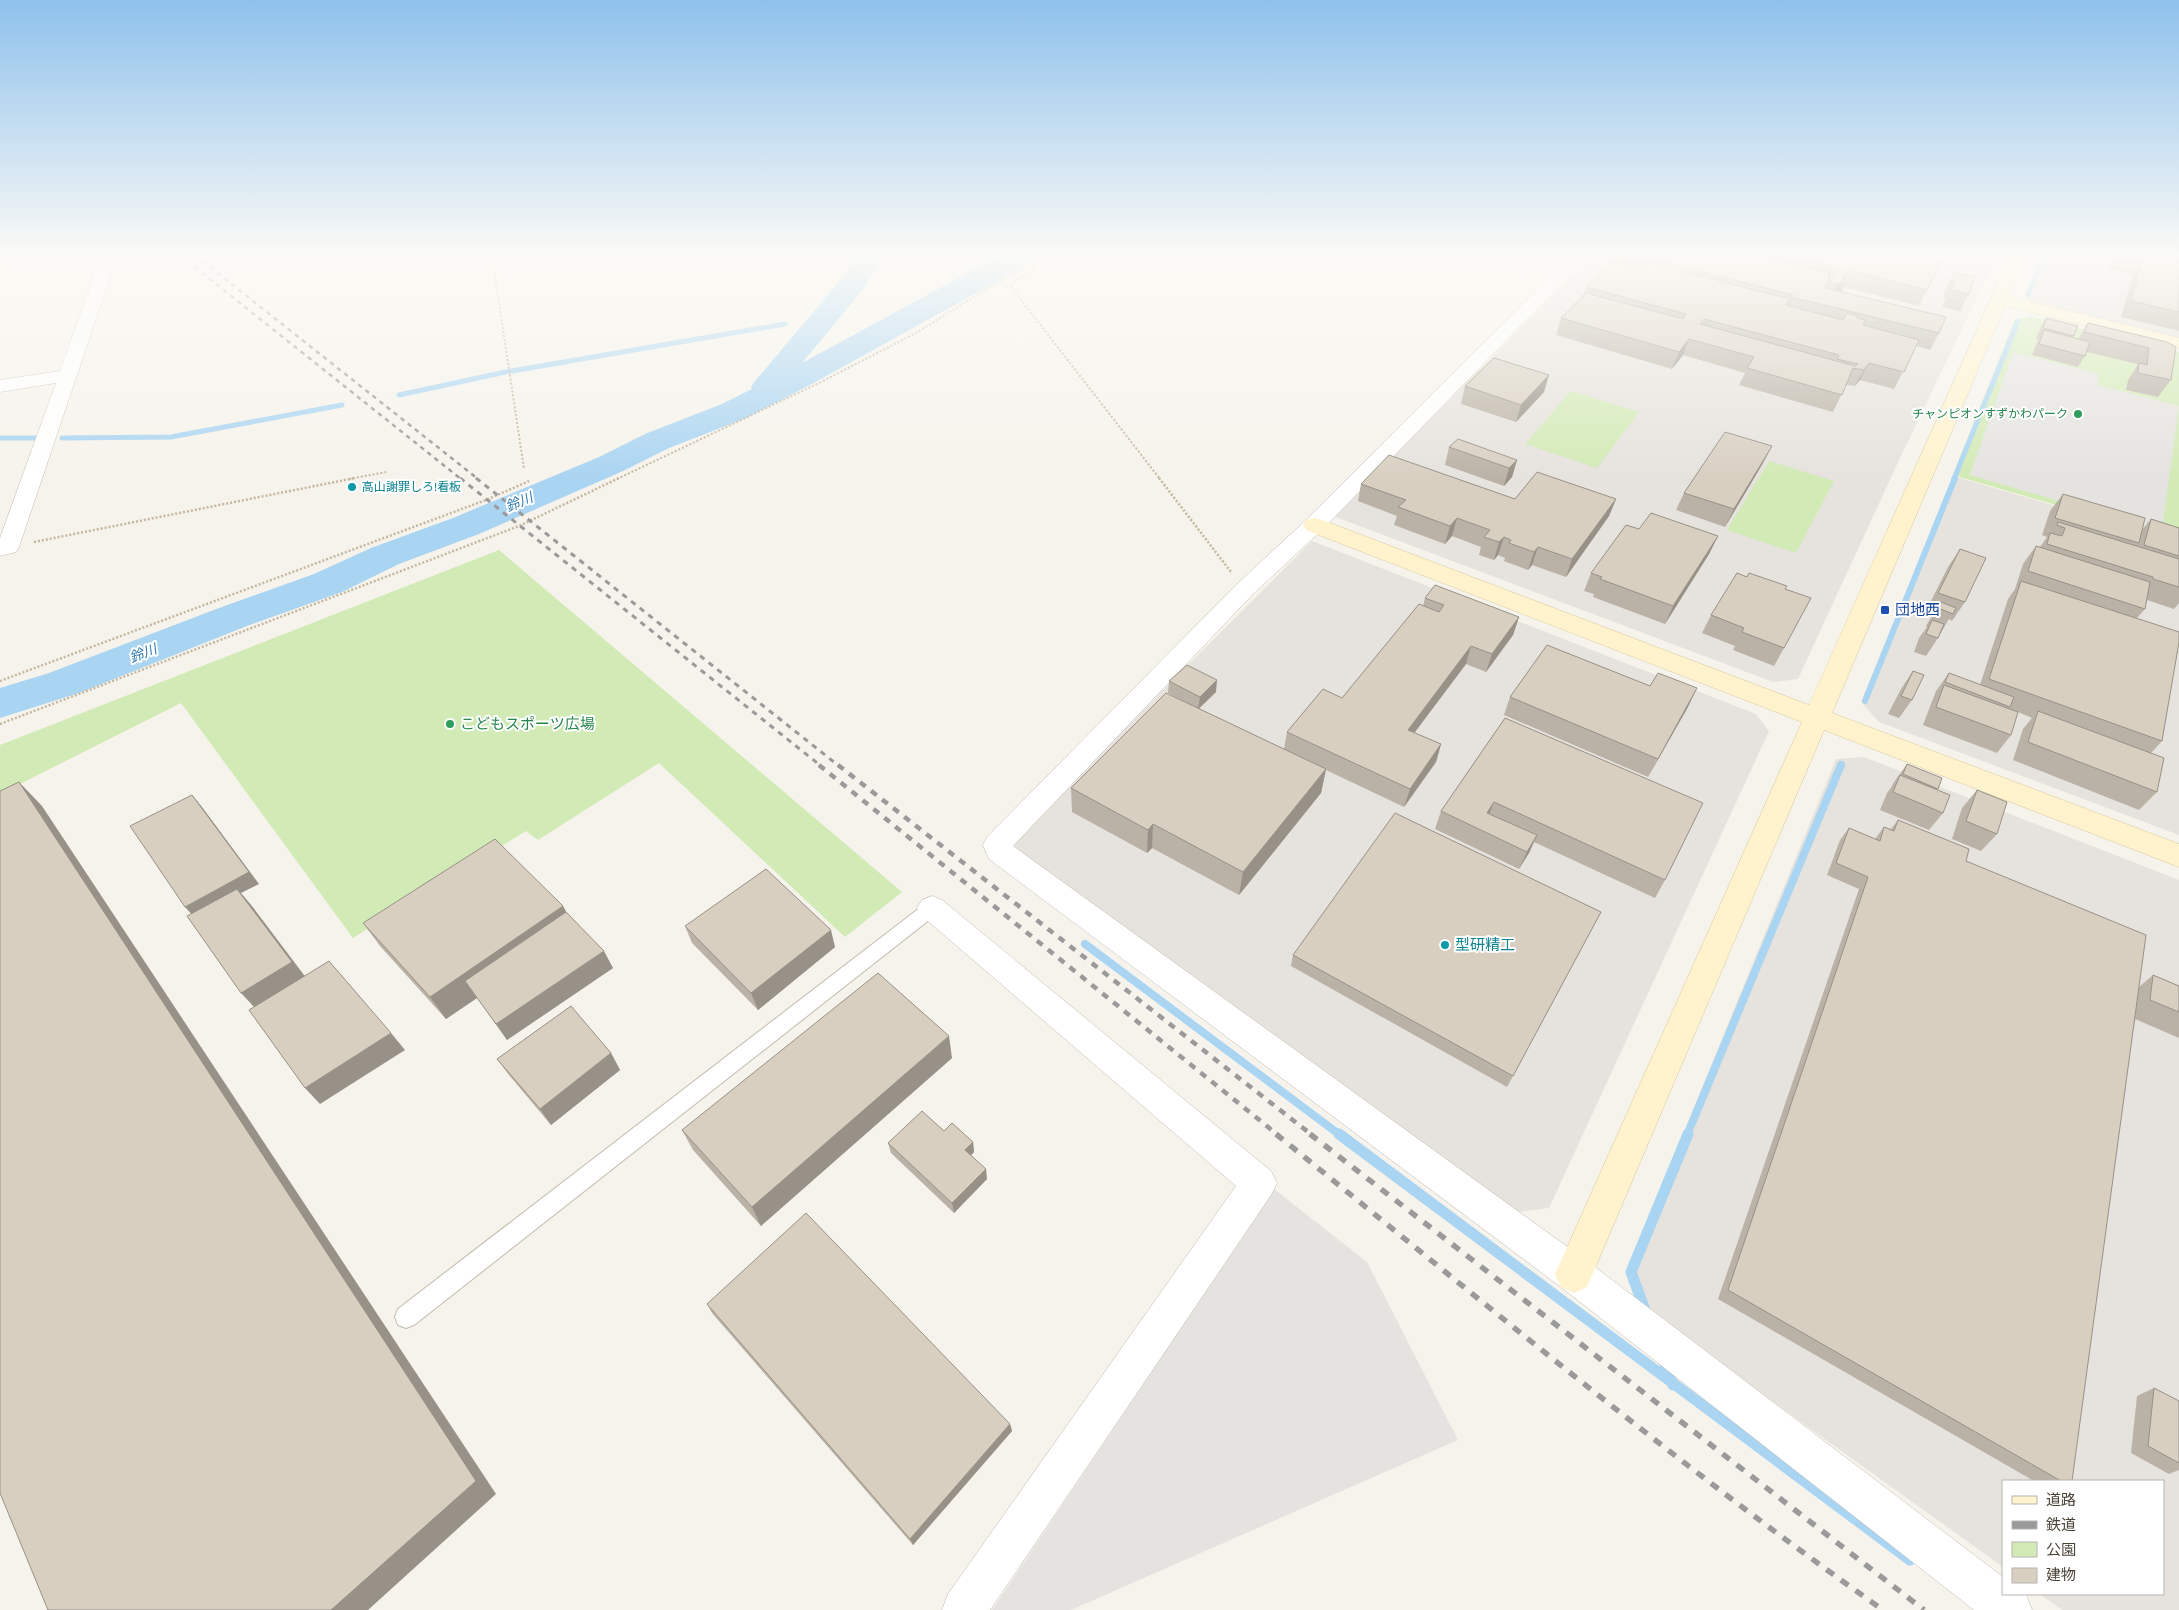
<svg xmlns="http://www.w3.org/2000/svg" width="2179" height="1610" viewBox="0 0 2179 1610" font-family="Lato,'Noto Sans JP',sans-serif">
<rect width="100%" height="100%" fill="#f6f3ec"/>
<!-- industrial -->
<g fill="#e6e2dd">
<polygon points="1590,256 1997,256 1901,456 1798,679 1773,682 1333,516 1509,340"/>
<polygon points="2044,256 2179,256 2179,339 2038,305 2025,297"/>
<polygon points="1953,476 2179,542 2179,835 1879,722 1861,702"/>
<polygon points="1312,541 1756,714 1769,731 1549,1208 1516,1212 1015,847 1014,839"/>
<polygon points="1864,757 2179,880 2179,1610 2062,1610 2040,1594 2163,1594 2163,1481 2003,1481 2003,1567 1638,1305 1627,1272 1836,759"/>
</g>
<!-- green -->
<g fill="#d2eab5">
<polygon points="2033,317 2179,352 2179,541 1953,475 2015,319"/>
<polygon points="1571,391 1639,412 1597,468 1525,444"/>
<polygon points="1769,461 1834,481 1796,553 1727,530"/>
<polygon points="499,550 902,892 845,937 659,763 538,840 526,831 353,938 181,703 0,794 0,745"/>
</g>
<!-- parking -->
<g fill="#e5e3e0">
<polygon points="2013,352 2099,374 2098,385 2179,406 2162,531 1970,475"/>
<polygon points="1274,1189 1367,1262 1458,1440 1071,1610 992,1610"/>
</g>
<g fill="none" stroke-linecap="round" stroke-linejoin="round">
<!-- stream-far3 -->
<g stroke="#a9d4f2" stroke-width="5">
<polyline points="2028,295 2044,256"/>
<polyline points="399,395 506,372 785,324"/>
<polyline points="0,438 35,438"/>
<polyline points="62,438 171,437 342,405"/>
<polyline points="1954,479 2018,321"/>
</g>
<!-- stream-far2 -->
<g stroke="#a9d4f2" stroke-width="6">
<polyline points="1865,701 1955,478"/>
<polyline points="1840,766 1841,764"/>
</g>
<!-- stream-far1 -->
<g stroke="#a9d4f2" stroke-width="8">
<polyline points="1085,944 1340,1135"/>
<polyline points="1687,1135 1841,765"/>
</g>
<!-- stream -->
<g stroke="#a9d4f2" stroke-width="11">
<polyline points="1339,1134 1910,1560"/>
<polyline points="1646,1313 1631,1272 1688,1134"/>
<polyline points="1664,1362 1673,1385"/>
</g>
<!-- river -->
<polygon fill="#a9d4f2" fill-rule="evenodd" points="856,256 884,256 864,288 802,363 999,256 1032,256 1028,262 996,282 810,385 746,418 669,448 623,471 479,534 399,564 342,592 247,626 79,693 0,718 0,688 49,673 219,608 314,574 371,548 453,518 599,457 645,434 722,404 752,389 751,387 756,380 843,277"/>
<defs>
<polygon id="lane" points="932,901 938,903 941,908 938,913 414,1325 406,1328 398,1325 395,1317 398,1309 926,903"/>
<g id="street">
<polygon points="101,256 117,256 19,547 16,552 0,556 0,538 56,383 0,392 0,380 60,371"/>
<polygon points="1571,256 1588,256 1322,530 1253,594 1013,846 1587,1261 2003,1577 2003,1594 2026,1594 2032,1610 1974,1610 1561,1287 989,859 983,845 987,837 1237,584 1306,520"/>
<polygon points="932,896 942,900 1271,1171 1277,1183 1271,1195 990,1610 942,1610 948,1594 1236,1186 922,916 917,908 922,900"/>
</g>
<polygon id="secondary" points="2010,256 2026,256 2009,296 2179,338 2179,348 2005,306 1832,713 2179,844 2179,867 1824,730 1587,1287 1574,1293 1561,1287 1555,1274 1561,1261 1802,722 1306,530 1303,525 1306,520 1314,518 1322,520 1809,705"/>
</defs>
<!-- lane casing -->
<use href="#lane" stroke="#c2bbae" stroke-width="2"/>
<!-- street casing -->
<use href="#street" stroke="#c2bbae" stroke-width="1"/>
<!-- secondary casing -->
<use href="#secondary" stroke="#d6c79b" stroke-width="1"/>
<!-- path-far1 -->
<g stroke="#c4b79f" stroke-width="2" stroke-dasharray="2 2" stroke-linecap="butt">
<polyline points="492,256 524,469"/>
<polyline points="1033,265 1032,270 1013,283 1011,287 1160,479"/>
<polyline points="0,268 82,256"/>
<polyline points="349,479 386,472"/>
<polyline points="617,479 819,383 916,333 996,283 1049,256"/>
</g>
<!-- path -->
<g stroke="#c4b79f" stroke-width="2.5" stroke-dasharray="2 2" stroke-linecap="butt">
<polyline points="1159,478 1231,572"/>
<polyline points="34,542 355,478"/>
<polyline points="0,681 486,500 529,481"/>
<polyline points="0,724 519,526 619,478"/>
</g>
<!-- lane -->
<use href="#lane" fill="#fff" fill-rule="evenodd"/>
<!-- street -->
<use href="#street" fill="#fff" fill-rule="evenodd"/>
<!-- secondary -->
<use href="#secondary" fill="#fff3cd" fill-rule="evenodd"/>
<!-- rail-far3 -->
<g stroke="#9a9a9a" stroke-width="2.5" stroke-dasharray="4.5 4.5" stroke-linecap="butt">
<polyline points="181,256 461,479"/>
<polyline points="196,256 478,479"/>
</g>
<!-- rail-far2 -->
<g stroke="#9a9a9a" stroke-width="3" stroke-dasharray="5.5 5.5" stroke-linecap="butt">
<polyline points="460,478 821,766"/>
<polyline points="476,478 839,766"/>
</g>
<!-- rail-far1 -->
<g stroke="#9a9a9a" stroke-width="4.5" stroke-dasharray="7 7" stroke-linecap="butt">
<polyline points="819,765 1278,1135"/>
<polyline points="838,765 1312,1135"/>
</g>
<!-- rail -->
<g stroke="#9a9a9a" stroke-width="5.5" stroke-dasharray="9 9" stroke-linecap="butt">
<path d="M1276,1134c200,162 397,328 607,476"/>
<polyline points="1310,1134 1924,1610"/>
</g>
</g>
<!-- wall -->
<g fill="#bab2a6">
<polygon points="1614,256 1916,256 1927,290 1919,306 1844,287 1842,292 1939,333 1930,350 1916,346 1894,389 1860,380 1855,386 1846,385 1833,412 1739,385 1745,373 1683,355 1672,369 1556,335 1561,318 1584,294 1586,287 1612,261"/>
<polygon points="2112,256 2179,256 2179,331 2121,317 2133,274 2108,268"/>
<polygon points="1954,273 1969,294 1960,311 1942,307 1946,298 1943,297 1946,289"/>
<polygon points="2046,318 2074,336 2073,337 2078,339 2088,323 2167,342 2171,380 2158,397 2126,390 2128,380 2137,366 2137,364 2087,352 2085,356 2078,367 2032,355 2038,340 2036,339 2040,329"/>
<polygon points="1465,386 1544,392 1516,422 1461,404"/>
<polygon points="1772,446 1763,463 1725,527 1676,510 1684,493"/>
<polygon points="1449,447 1517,460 1512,477 1504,486 1445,465"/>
<polygon points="1361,484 1515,499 1616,499 1609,516 1566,577 1532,565 1528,570 1504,561 1505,558 1498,555 1494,560 1479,555 1481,547 1452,536 1445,544 1394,525 1397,516 1358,501"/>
<polygon points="2063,494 2142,530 2151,519 2179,528 2179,603 2174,609 2147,600 2145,609 2136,619 2162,741 2151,753 2157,792 2139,810 2013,760 2023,729 2032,718 2018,712 2011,735 1997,753 1923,725 1936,691 1949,673 1980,685 2008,599 2015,589 2023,564 2036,546 2040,547 2047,537 2042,535 2050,511"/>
<polygon points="1639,529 1718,536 1709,554 1665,624 1593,597 1594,594 1584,591 1591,573"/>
<polygon points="1960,549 1965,602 1952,621 1949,619 1942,631 1938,638 1926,656 1914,652 1919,638 1927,627 1926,626 1933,614 1926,611 1948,567"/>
<polygon points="1786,589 1784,648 1774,666 1733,650 1735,646 1702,633 1711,615"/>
<polygon points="1425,598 1519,617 1513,635 1486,672 1466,664 1414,733 1441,744 1436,762 1404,807 1326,770 1321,793 1239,895 1152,848 1147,853 1072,812 1071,788 1189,704 1168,693 1169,681 1216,692 1199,709 1284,749 1287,732 1342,698 1423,606"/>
<polygon points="1913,671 1912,700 1899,718 1888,714 1901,689"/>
<polygon points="1510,697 1688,707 1648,777 1504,715"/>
<polygon points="1505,718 1665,880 1655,898 1534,842 1529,853 1519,869 1435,829 1441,811"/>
<polygon points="1907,764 1938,789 1937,790 1943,813 1929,830 1880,810 1887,793 1892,786 1894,782"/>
<polygon points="1977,790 1997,834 1981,851 1952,839 1962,808"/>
<polygon points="1898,820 1966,861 2139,987 2153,975 2179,986 2179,1038 2135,1019 2061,1481 2034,1481 1718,1299 1859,889 1827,875 1840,840 1849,828 1875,839 1884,827 1891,829"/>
<polygon points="566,912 613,968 507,1040 477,998 446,1019 380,946 363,923"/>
<polygon points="1601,912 1507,1087 1291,966 1293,955"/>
<polygon points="685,926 835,947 758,1010 692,943"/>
<polygon points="611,1053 620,1070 551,1125 509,1075 497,1059"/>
<polygon points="952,1058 761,1226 693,1150 682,1130"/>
<polygon points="944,1131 973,1142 974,1152 971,1155 987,1179 954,1213 891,1153 888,1143"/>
<polygon points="707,1304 1010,1424 1012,1431 913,1545 712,1313"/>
<polygon points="2154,1388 2179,1401 2179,1470 2169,1474 2131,1453 2137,1396"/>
</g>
<!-- shaded-wall -->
<g fill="#979187">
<polygon points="1848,270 1842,283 1846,282 1839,298 1828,300 1836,284 1842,278"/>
<polygon points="1689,339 1683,355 1672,369 1679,352"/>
<polygon points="1869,363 1860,380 1855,386 1864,370"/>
<polygon points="1549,375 1544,392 1516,422 1521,405"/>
<polygon points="1772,446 1763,463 1725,527 1734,509"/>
<polygon points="1517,460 1512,477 1504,486 1509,468"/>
<polygon points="1616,499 1609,516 1566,577 1572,559"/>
<polygon points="1457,518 1452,536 1445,544 1450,526"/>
<polygon points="1718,536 1709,554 1665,624 1673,606"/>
<polygon points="1504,537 1498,555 1494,560 1499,542"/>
<polygon points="1538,547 1532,565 1528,570 1534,552"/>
<polygon points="1519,617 1513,635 1486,672 1492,654"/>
<polygon points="1471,646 1466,664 1403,748 1408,730"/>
<polygon points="1217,680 1216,692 1198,709 1200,697"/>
<polygon points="1697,688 1688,707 1648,777 1658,759"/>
<polygon points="1441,744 1436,762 1404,807 1410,789"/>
<polygon points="1326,769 1321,793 1239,895 1243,872"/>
<polygon points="19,782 42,806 496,1494 368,1610 331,1610"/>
<polygon points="192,795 202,807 259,884 241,893 252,906 307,979 257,1010 241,993 196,919 185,907"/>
<polygon points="1494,802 1487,820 1480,830 1487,813"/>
<polygon points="1153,824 1152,848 1147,853 1148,830"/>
<polygon points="1537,835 1529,853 1519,869 1527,852"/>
<polygon points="563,906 576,929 465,981 477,998 446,1019 430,997"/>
<polygon points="831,930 835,947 758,1010 751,993"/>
<polygon points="604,951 613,968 507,1040 496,1024"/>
<polygon points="391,1033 405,1050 320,1104 305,1088"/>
<polygon points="949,1036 952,1058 761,1226 752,1207"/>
<polygon points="611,1053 620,1070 551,1125 540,1109"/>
<polygon points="973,1142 974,1152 967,1160 965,1150"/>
<polygon points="986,1169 987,1179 954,1213 952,1203"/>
<polygon points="1010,1424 1012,1431 913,1545 910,1539"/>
</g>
<!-- building -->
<g fill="#d8cfc1" stroke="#979187" fill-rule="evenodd">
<polygon points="1641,256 1759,256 1830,273 1825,288 1946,317 1939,333 1791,297 1793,295"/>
<polygon points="1789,256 1916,256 1941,262 1927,290 1848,270 1842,278 1846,282 1836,284 1829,280 1831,276 1834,276 1839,269 1837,268"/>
<polygon points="2135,256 2179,256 2179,312 2131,301 2143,258"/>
<path d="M1611,261l32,8 6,-6 141,36 -4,6 57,15 4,-7 11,3 -1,2 8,2 -2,5 56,15 -15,32 -35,-9 -5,7 -11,-2 -11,27 -95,-27 7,-11 -65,-18 -10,13 -118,-34 25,-25 97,26 3,-5 -100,-27zM1704,319l135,36 -2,4 21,5 -3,2 -155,-42z"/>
<polygon points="1954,273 1975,277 1969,294 1951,290 1955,282 1951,281"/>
<polygon points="2046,318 2078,326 2074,336 2043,328"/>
<polygon points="2088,323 2167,342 2176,347 2171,380 2138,373 2139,363 2147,365 2149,348 2084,332"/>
<polygon points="2044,330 2090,342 2085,356 2039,344"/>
<polygon points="1494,358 1549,375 1521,405 1465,386"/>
<polygon points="1725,432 1772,446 1734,509 1684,493"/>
<polygon points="1458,439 1517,460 1509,468 1449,447"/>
<polygon points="1389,455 1515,499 1537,472 1616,499 1572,559 1538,547 1534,552 1509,543 1511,540 1504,537 1499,542 1484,537 1490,530 1457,518 1450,526 1398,507 1406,500 1361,484"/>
<polygon points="2063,494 2145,518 2139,543 2055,518"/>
<polygon points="1651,513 1718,536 1673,606 1600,579 1602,577 1591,573 1626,525 1639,529"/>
<polygon points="2151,519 2179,528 2179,556 2144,545"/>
<polygon points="2058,522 2179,559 2179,587 2153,579 2153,577 2047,544 2050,533 2062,536 2065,528 2057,525"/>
<polygon points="2036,546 2150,582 2145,609 2028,571"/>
<polygon points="1960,549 1986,558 1965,602 1938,593"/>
<polygon points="1737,573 1747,577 1749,573 1787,586 1785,589 1811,598 1784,648 1742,632 1744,628 1711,615"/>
<polygon points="2021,581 2179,632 2179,642 2162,741 1989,679"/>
<polygon points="1435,585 1519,617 1492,654 1471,646 1408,730 1441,744 1410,789 1287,732 1323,689 1342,698 1419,604 1439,612 1444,605 1425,598"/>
<polygon points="1941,602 1956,608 1953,614 1938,608"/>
<polygon points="1932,620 1944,624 1938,638 1926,634"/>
<polygon points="1547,645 1650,686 1658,673 1697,688 1658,759 1510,697"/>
<polygon points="1187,665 1217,680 1200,697 1169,681"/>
<polygon points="1913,671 1924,675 1912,700 1901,696"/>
<polygon points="1949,673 2014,697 2010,707 1945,682"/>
<polygon points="1944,685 2018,712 2011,735 1936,707"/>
<polygon points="1166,693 1326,769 1243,872 1153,824 1148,830 1071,788"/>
<polygon points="2038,711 2164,758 2157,792 2028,742"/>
<polygon points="1505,718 1703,803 1665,880 1494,802 1487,813 1537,835 1527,852 1441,811"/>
<polygon points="1907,764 1942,778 1938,789 1903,774"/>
<polygon points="1900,775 1950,795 1943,813 1893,792"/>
<polygon points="19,782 476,1481 331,1610 48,1610 0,1493 0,791"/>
<polygon points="1977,790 2007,802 1997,834 1966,821"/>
<polygon points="192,795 249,872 185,907 130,826"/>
<polygon points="1395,813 1601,912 1513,1076 1293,955"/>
<polygon points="1898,820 1969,849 1966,861 2146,935 2072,1481 2061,1481 1728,1290 1868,877 1836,863 1849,828 1880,841 1884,827 1894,831"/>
<polygon points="495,839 563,906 430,997 363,923"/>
<polygon points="766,869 831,930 751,993 685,926"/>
<polygon points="237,889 292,962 241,993 187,916"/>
<polygon points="566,912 604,951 496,1024 465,981"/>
<polygon points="329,961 391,1033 305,1088 249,1010"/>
<polygon points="878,973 949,1036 752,1207 682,1130"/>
<polygon points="2153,975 2179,986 2179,1012 2150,1000"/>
<polygon points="571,1006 611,1053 540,1109 497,1059"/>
<polygon points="922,1111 944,1131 952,1123 973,1142 965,1150 986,1169 952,1203 888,1143"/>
<polygon points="806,1213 1010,1424 910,1539 707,1304"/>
<polygon points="2154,1388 2179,1401 2179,1463 2148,1446"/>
</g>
<!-- sky -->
<linearGradient id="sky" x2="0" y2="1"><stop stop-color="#8fc1ec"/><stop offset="0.53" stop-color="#fbfaf6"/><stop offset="1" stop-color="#fbfaf6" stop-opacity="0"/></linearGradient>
<rect width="2179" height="481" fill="url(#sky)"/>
<!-- markers -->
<g fill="#2e9e5b" stroke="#fff" stroke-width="2">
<circle cx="2078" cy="414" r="5"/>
<circle cx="450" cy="724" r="5"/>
</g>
<g fill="#0f9aa8" stroke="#fff" stroke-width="2">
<circle cx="352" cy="487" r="5"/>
<circle cx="1445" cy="945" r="5"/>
</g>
<rect fill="#1a4fb4" stroke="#fff" stroke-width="2" x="1880" y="605" width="10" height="10" rx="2.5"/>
<g text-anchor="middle" stroke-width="4" stroke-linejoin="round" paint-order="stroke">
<!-- far-leisure labels -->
<g font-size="12" fill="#27864d" stroke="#fff" text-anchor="end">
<text x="2068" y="418">チャンピオンすずかわパーク</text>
</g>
<!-- far-culture labels -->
<g font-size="12" fill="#0d838f" stroke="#fff" text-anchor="start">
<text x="362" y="491">高山謝罪しろ!看板</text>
</g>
<!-- far-water labels -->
<g font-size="14" font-style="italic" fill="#2e7ab2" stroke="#fff">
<text transform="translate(519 502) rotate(-23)" y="5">鈴川</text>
<text transform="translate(143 653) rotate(-21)" y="5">鈴川</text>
</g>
<!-- transit labels -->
<g font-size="15" fill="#164399" stroke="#fff" text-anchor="start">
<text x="1895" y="615">団地西</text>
</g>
<!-- leisure labels -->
<g font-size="15" fill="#27864d" stroke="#fff" text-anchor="start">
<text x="460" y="729">こどもスポーツ広場</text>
</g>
<!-- culture labels -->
<g font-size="15" fill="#0d838f" stroke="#fff" text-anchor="start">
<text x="1455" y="950">型研精工</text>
</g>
</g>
<!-- legend -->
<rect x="2002" y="1480" width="162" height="115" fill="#ffffff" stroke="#b7b4b0"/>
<rect x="2012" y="1496" width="25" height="8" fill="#fff3cd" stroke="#b7b4b0"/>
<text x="2046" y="1505" font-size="15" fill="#4b4439">道路</text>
<rect x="2012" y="1521" width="25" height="8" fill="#9a9a9a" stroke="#b7b4b0"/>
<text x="2046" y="1530" font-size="15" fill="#4b4439">鉄道</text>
<rect x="2012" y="1542" width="25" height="15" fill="#d2eab5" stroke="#b7b4b0"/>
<text x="2046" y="1555" font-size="15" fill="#4b4439">公園</text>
<rect x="2012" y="1568" width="25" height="15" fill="#d8cfc1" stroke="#b7b4b0"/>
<text x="2046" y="1580" font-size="15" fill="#4b4439">建物</text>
</svg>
